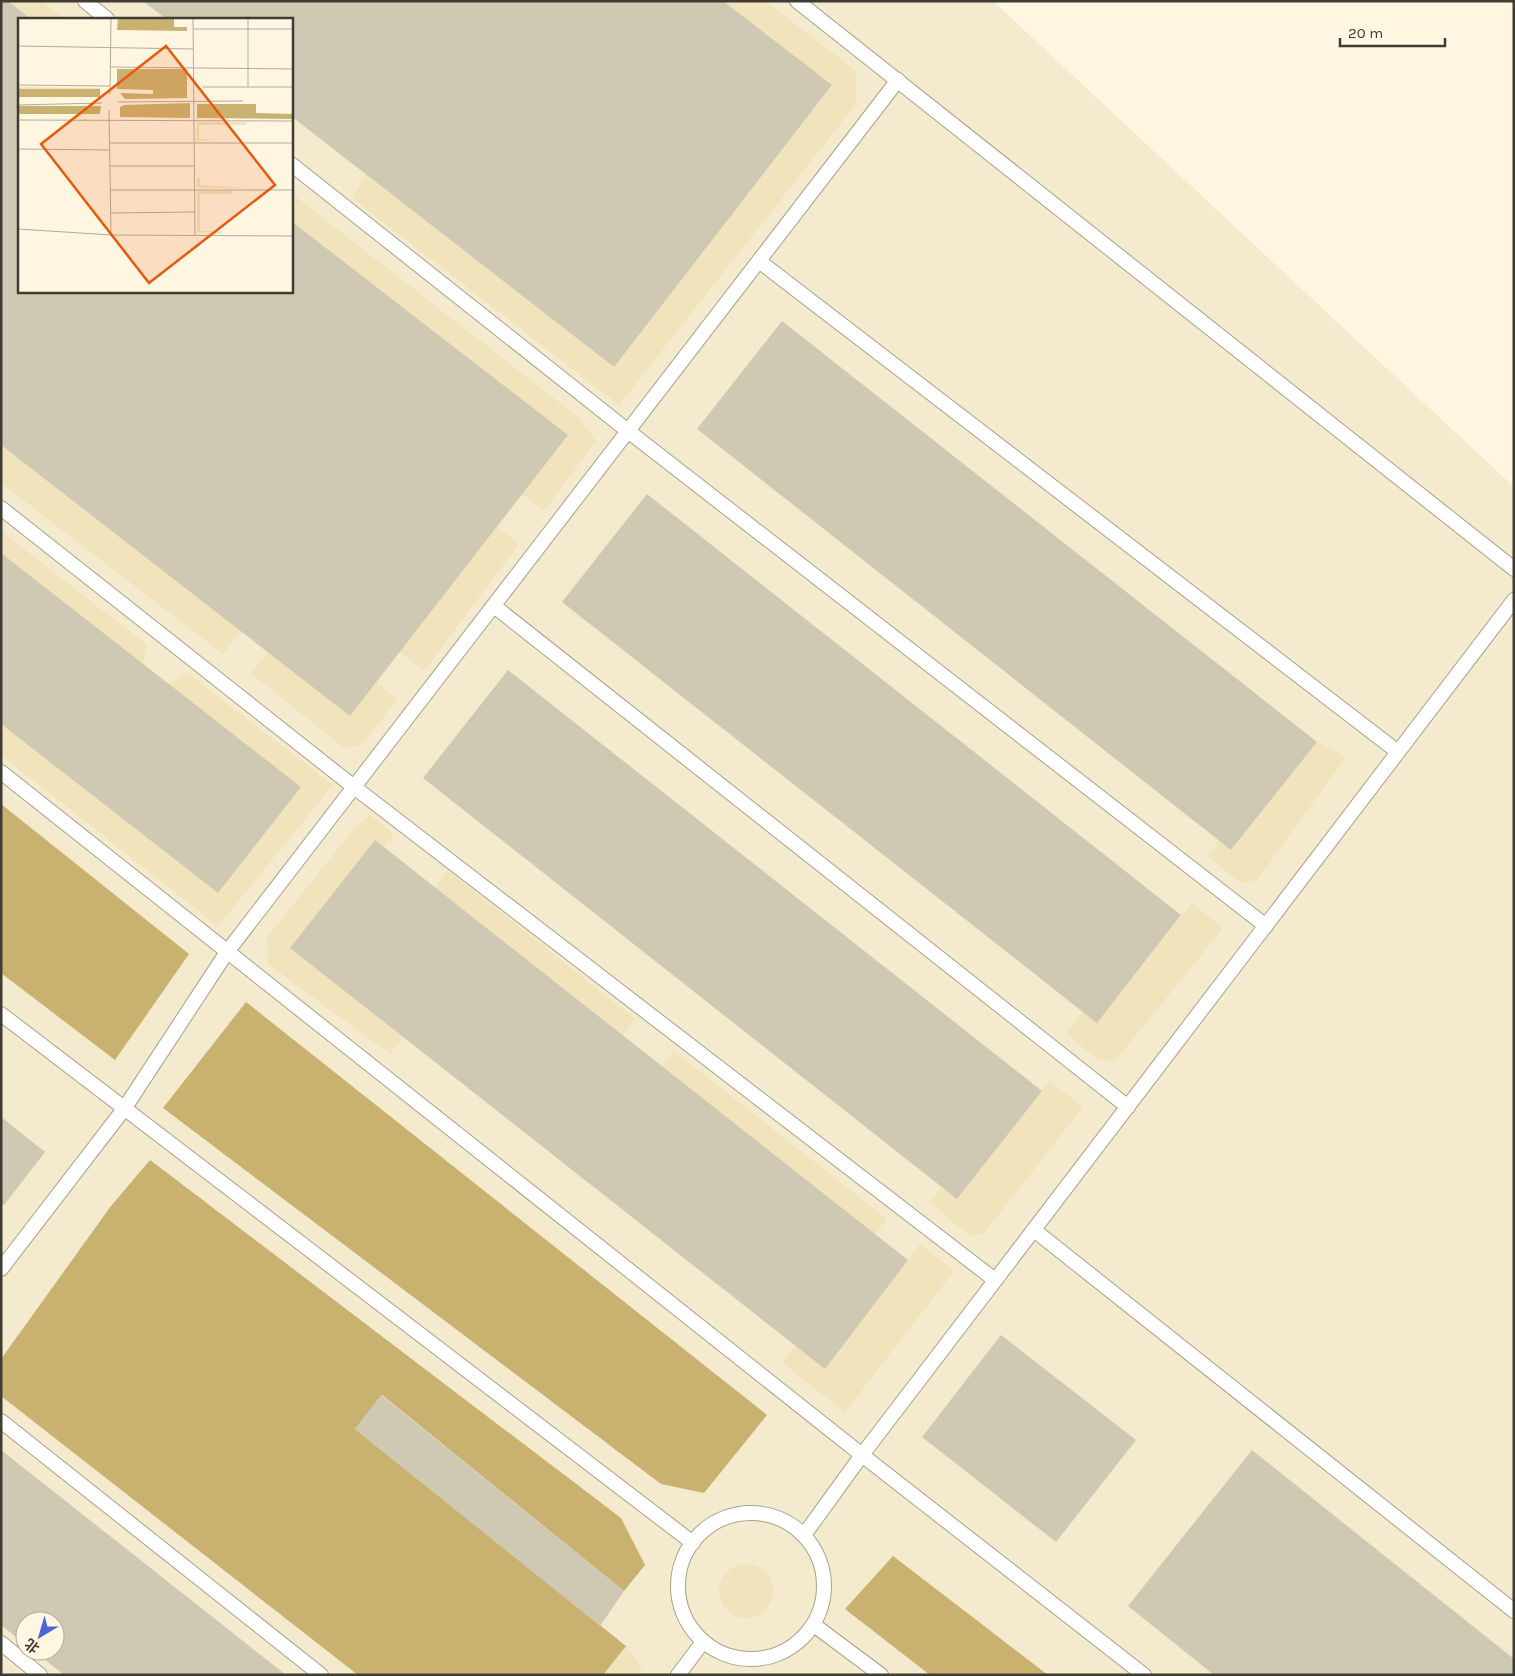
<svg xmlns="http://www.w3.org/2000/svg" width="1515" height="1676" viewBox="0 0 1515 1676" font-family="Karla,'Noto Sans SC',sans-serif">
<rect width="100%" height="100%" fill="#fef6e1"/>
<!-- built -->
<path fill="#f4eacd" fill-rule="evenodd" d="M1,1h992l521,486v1188h-1513zM19,19h272v272h-272zM25,1621h30v30h-30z"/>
<!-- green -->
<g fill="#f1e3bb">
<polygon points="8,1 42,1 64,19 31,19"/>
<polygon points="723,1 765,1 856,71 856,104 619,405 352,198 366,174 614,366 832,86"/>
<polygon points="291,193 579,418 596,441 544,511 522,494 568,435 291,221"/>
<polygon points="1,445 241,631 223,654 1,483"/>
<polygon points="497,527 519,544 424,671 399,652"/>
<polygon points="1,531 147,645 143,664 1,553"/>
<polygon points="268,652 350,716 377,682 397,700 361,745 344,748 251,673"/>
<polygon points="187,673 333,785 218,926 1,755 1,724 218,893 301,787 169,684"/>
<polygon points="1317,742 1346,757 1257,880 1240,883 1208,856 1219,840 1232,850"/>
<polygon points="370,815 394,834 384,846 375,840 290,948 403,1037 390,1054 268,964 267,937 355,828"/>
<polygon points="448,870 635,1019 623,1035 435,887"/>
<polygon points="1192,903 1223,928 1115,1061 1097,1059 1066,1033 1083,1012 1097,1023"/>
<polygon points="674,1051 887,1219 875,1234 662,1066"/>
<polygon points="1050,1081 1083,1107 985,1232 971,1237 930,1202 942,1187 958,1198"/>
<polygon points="920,1244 954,1271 845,1412 782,1363 795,1346 825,1368"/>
<circle cx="746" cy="1591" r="27"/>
<polygon points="626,1646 642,1668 636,1675 603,1675"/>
</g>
<!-- forest -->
<g fill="#c9b26f">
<polygon points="1,804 189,954 115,1060 1,973"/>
<polygon points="246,1002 767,1415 704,1493 661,1484 163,1108"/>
<polygon points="150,1160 621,1518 645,1565 624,1591 382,1395 355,1429 626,1646 603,1675 358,1675 1,1396 1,1359 111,1206"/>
<polygon points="893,1556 1048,1675 930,1675 845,1609"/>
</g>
<!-- building -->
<g fill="#cfc8b3">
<polygon points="1,1 8,1 31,19 19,19 19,291 291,291 291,221 568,435 350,716 1,445"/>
<polygon points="143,1 723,1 832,85 614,367 291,116 291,19 166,19"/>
<polygon points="782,321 1317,742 1231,850 697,429"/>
<polygon points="647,494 1181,915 1097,1023 562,602"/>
<polygon points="1,553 301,787 218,893 1,724"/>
<polygon points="508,670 1042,1091 957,1199 423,778"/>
<polygon points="375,840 908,1260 825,1369 290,948"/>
<polygon points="1,1117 45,1152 4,1205 1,1203"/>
<polygon points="1001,1335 1136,1440 1056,1542 922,1437"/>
<polygon points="381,1395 624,1591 600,1626 355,1429"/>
<polygon points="1,1450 286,1675 64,1675 34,1651 55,1651 55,1621 25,1621 25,1644 1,1625"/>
<polygon points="1252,1450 1514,1659 1514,1675 1214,1675 1128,1606"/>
</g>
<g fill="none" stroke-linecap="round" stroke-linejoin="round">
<defs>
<g id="service">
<polyline points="85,1 107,19"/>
<polyline points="797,1 1514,569"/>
<polyline points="291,164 628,431 1266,926"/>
<polyline points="759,261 1398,752"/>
<polyline points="1,508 354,787 995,1280"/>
<polyline points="494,606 1128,1107"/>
<polyline points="1,772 862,1455 1144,1675"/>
<polyline points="1,1014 693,1543"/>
<polyline points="1034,1230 1514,1611"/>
<polyline points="1,1269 124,1109 227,952 898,80"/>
<polyline points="1,1421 321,1675"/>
<circle cx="751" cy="1586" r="73"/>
<polyline points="804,1535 862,1455 1514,600"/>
<polyline points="814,1625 881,1675"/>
<polyline points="1,1643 40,1675"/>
<polyline points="678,1675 703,1642"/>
</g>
</defs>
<!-- service casing -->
<use href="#service" stroke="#a8a18d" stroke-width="16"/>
<!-- service -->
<use href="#service" stroke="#fff" stroke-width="14"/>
</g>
<!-- overview -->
<g transform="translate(18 18)">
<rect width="275" height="275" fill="#fef6e1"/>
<path d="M0,69l82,1v1h-82zM179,104h50v3h-48v14h18l-21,2zM179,160h3v7l48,3h-48l-3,-1zM179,173h36v3h-33v37h22v3l-25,-3z" fill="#f1e3bb"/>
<path d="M100,0h56v9h13v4l-70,-1zM99,51h70v29l-62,1 -5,-6 33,1v-4l-36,-1zM0,71h82v8h-82zM172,85v15l-70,-1v-10l4,-2zM179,86h59v9l37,1v5l-96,-1zM0,88h83l-1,8h-82z" fill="#c9b26f"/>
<path fill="none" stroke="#b2ac9c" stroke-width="1" d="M175,0l2,218M175,11h100M0,28l175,3M93,49l182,2M0,67l92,1M185,69h90M230,69v-69M92,76l1,-76M100,84l125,-1M0,87l84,-2M91,92l2,125M0,102l275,1M92,125h183M0,131l92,1M92,148h85M92,172h183M92,195l85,-1M0,211l93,6 182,1"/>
<path fill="#e8590c" fill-opacity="0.15" stroke="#e8590c" stroke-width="2.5" d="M148,28l109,139 -126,98 -108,-139z"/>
<rect width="275" height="275" fill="none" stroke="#3f3c34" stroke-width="2.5"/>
</g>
<!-- border -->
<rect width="1515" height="1676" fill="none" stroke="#3f3c34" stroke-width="5"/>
<!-- north arrow -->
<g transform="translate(40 1636) rotate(218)"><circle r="24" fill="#fef6e1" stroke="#b2ac9c"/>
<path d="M0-4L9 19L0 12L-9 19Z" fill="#4e63d8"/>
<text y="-8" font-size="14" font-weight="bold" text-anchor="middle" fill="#3f3c34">北</text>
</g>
<!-- scale -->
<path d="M1340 38v8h105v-8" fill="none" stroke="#3f3c34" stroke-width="2.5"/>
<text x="1348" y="38" font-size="15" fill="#3f3c34" stroke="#fef6e1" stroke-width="4" paint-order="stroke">20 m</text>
</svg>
